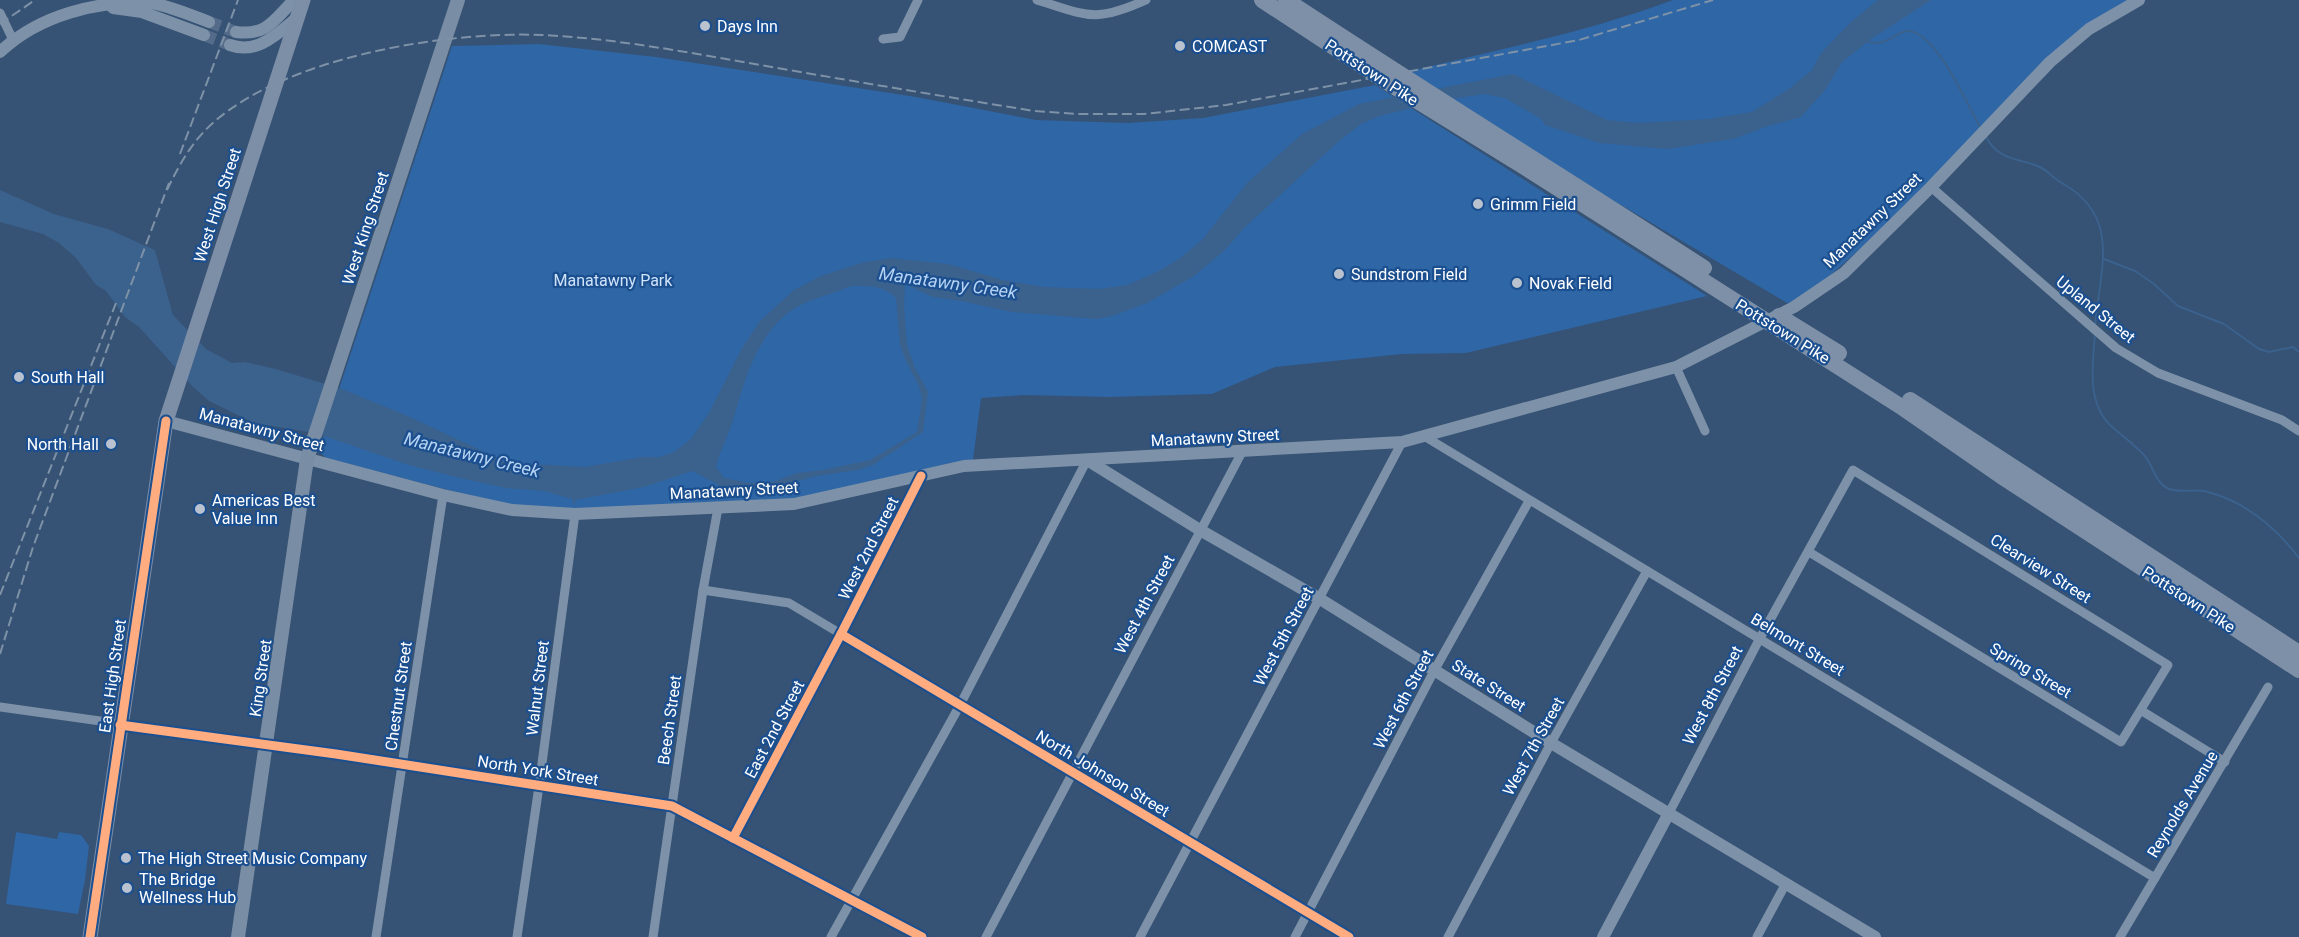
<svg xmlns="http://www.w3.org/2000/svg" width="2299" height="937" viewBox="0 0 2299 937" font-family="Roboto,sans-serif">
<rect width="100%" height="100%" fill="#365274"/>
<!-- green -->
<g fill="#2f66a5">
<path d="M1673,0h468l-91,62 -119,125 -137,120 -395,-233c91,-23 186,-41 274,-74z"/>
<polygon points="539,44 656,57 806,80 916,97 1036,120 1128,123 1203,118 1375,85 1707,296 1466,353 1402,354 1275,367 1212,394 1109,397 1024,395 981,398 973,460 808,497 770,501 574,509 525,507 490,501 326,458 321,453 320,447 452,46"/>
<polygon points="16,832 57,839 59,832 81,835 89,846 85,880 78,914 6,904"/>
</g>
<!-- water -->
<path fill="#3b618d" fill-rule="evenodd" d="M1878,0h53l-60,39 -29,23 -17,28 -24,27 -33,9 -35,13 -66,10 -67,-6 -55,-18 -4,-6 -36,-21 -21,-4 -40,6 -65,16 -18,8 -22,17 -94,86 -20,23 -31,26 -47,27 -35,13 -15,3 -85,-7 -51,-11 -28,-4 -28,-13 -1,22 3,39 8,23 13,24 -5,40 -50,33 -15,5 -42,6 -46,13 -47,-2 -31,-16 -48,16 -69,13 -31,-9 -38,-3 -46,-10 -51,-13 -94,-32 -61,-10 -45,-22 -16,-14 -54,-60 -14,-10 -19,-26 -10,-6 -20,-27 -17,-15 -16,-9 -43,-12v-32l54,24 54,15 47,21 18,65 33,34 26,14 13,-1 31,7 66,20 68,28 91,43 12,3 72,4 57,-10h18l14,-5 17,-13 18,-26 33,-65 18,-27 34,-31 27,-14 40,-13 30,-5 57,6 55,16 41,7 55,2 28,-4 30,-13 22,-13 23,-19 45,-57 55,-49 57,-30 154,-30 94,46 31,3 71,-4 43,-7 37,-23 23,-19 9,-17 30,-31zM851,286c17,0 33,-1 45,12l4,47 6,16 13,25 3,13 -5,33 -47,28 -47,10 -26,3 -24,9 -24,1 -25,-5 -8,-11c4,-16 11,-29 16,-44 13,-42 23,-89 63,-115 17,-10 38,-14 56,-22z"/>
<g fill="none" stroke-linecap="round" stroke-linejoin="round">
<!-- stream -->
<g stroke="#3b618d" stroke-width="2">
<path d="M1866,41c23,8 30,-12 44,-10 28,5 57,73 70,96"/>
<path d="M1986,137c13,24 33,21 54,30 8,4 14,12 22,16 61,34 37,89 33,144"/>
<polyline points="2104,259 2135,271 2154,284 2178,306 2224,324 2259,349 2269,352 2293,347 2299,352"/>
<path d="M2095,333c-2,30 -9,68 15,92 11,10 24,19 34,30 9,10 11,27 23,33 12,6 28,0 41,4 38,10 68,36 91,66"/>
<polyline points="574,498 574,504"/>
</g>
<!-- tertiary-tunnel -->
<g stroke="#546c89" stroke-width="12" stroke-dasharray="12 6" stroke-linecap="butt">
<polyline points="209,22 236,32"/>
<polyline points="204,35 230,45"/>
</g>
<!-- minor -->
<g stroke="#7d92a8" stroke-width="9">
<path d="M1037,0c51,16 58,23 109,0"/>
<polyline points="0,13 13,40"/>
<polyline points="883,39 900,37 918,0"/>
<polyline points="1931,187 2116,348 2158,373 2282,420 2299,431"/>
<polyline points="1676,367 1705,431"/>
<polyline points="1424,436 2155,878"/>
<polyline points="703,590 789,603 1349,937"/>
<polyline points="0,707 336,754 672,806 922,937"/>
<polyline points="2142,711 2225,762"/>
<polyline points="1669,813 1760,638 1853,470 2168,665 2121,742 1809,552"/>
<polyline points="733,838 841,634 921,476"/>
<polyline points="376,937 443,495"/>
<polyline points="517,937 539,786 575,514"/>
<polyline points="653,937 703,590 718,508"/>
<polyline points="831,937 960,705 1087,460"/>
<polyline points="986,937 1242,452"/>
<polyline points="1140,937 1402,442"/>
<polyline points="1295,937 1434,671 1529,501"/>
<polyline points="1448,937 1551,743 1647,571"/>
<polyline points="1757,937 1786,883"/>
<polyline points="2120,937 2268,687"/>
</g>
<!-- tertiary -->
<g stroke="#7d92a8" stroke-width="12">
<polyline points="113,8 142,12 204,35"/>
<path d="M236,32c31,4 38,-12 58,-32"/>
<path d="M230,45c27,10 47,-11 67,-27"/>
<path d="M0,52c39,-37 98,-52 152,-49 20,4 39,12 57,19"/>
<polyline points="166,421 443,495 512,510 575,514 794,504 964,466 1402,442 1676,367 1794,307 1844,273 1931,187 2050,62 2089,29 2139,0"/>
<polyline points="1087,460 1200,530 1320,599 1551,743 1875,937"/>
<polyline points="1603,937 1669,813"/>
</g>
<!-- secondary -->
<polyline stroke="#798da4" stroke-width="14" points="238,937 307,459 458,0"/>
<!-- primary -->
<polyline stroke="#7d8ea7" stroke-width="15" points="90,937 166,421 303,0"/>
<!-- trunk -->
<g stroke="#7e90a7" stroke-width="16">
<polyline points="1262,0 1393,86 1526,168 1900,406 2001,476 2299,670"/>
<path d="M1286,0c138,91 279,178 418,268"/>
<polyline points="1779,316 1839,353"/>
<polyline points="1910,400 2299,653"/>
</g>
<!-- rail -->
<g stroke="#7e92a7" stroke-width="2" stroke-dasharray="10 4.5" stroke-linecap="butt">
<polyline points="0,24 35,0"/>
<polyline points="180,154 238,0"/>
<path d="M167,190c12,-25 25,-49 47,-68 74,-65 231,-91 328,-87 85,4 169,22 253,36 80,14 159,27 239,40l43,3h67l82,-9 353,-65 134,-40"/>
<polyline points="0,595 116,303"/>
<polyline points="0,654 33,547 169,183"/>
</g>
<defs>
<g id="cycleway">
<polyline points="841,634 1349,937"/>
<polyline points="120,725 336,754 672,806 922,937"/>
<polyline points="733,838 841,634 921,476"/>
<polyline points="90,937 166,421"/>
</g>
</defs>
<!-- cycleway casing -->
<use href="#cycleway" stroke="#1b4f8f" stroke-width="13"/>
<!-- cycleway -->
<use href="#cycleway" stroke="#ffac80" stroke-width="9"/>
</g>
<!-- markers -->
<g fill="#b9c2ce" stroke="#1b4f8f" stroke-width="2">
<circle cx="705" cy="26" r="6"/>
<circle cx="1180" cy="46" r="6"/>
<circle cx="1478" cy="204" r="6"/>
<circle cx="1339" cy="274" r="6"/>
<circle cx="1517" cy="283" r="6"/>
<circle cx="19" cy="377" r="6"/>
<circle cx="111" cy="444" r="6"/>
<circle cx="200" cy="509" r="6"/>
<circle cx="126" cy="858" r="6"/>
<circle cx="127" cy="888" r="6"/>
</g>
<g text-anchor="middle" stroke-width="4.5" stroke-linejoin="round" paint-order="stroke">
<!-- poi labels -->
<g font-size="16" fill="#fff" stroke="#1b4f8f" text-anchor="start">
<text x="717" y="32">Days Inn</text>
<text x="1192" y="52">COMCAST</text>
<text x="1490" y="210">Grimm Field</text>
<text x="1351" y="280">Sundstrom Field</text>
<text x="1529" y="289">Novak Field</text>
<text x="31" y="383">South Hall</text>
<text x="99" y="450" text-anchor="end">North Hall</text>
<text x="212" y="506">Americas Best<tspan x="212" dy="18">Value Inn</tspan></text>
<text x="138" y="864">The High Street Music Company</text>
<text x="139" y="885">The Bridge<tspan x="139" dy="18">Wellness Hub</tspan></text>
</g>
<!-- street labels -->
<g font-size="16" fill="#fff" stroke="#1b4f8f">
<text transform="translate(1372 72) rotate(33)" y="6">Pottstown Pike</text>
<text transform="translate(217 205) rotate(-72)" y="6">West High Street</text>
<text transform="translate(1872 220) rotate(-44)" y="6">Manatawny Street</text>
<text transform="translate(365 228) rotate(-72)" y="6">West King Street</text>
<text transform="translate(2096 309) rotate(39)" y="6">Upland Street</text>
<text transform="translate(1783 331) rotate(32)" y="6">Pottstown Pike</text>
<text transform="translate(262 429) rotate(15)" y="6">Manatawny Street</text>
<text transform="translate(1215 437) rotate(-3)" y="6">Manatawny Street</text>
<text transform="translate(734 490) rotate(-3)" y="6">Manatawny Street</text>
<text transform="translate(868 548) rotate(-63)" y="6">West 2nd Street</text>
<text transform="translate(2041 568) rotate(32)" y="6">Clearview Street</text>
<text transform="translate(2189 599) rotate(33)" y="6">Pottstown Pike</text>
<text transform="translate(1144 604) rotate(-62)" y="6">West 4th Street</text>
<text transform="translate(1283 636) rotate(-62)" y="6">West 5th Street</text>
<text transform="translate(1798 644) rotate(31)" y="6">Belmont Street</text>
<text transform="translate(2031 670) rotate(31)" y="6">Spring Street</text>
<text transform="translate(112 676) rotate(-82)" y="6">East High Street</text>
<text transform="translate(260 678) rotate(-82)" y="6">King Street</text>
<text transform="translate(1489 685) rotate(32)" y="6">State Street</text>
<text transform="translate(537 688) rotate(-83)" y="6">Walnut Street</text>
<text transform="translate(1712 695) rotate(-62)" y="6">West 8th Street</text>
<text transform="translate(398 696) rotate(-82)" y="6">Chestnut Street</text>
<text transform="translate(1403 699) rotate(-62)" y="6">West 6th Street</text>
<text transform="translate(669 720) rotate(-82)" y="6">Beech Street</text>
<text transform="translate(774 729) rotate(-62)" y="6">East 2nd Street</text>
<text transform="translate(1533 746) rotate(-61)" y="6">West 7th Street</text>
<text transform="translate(538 770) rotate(9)" y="6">North York Street</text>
<text transform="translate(1103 773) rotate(31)" y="6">North Johnson Street</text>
<text transform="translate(2182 804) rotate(-59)" y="6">Reynolds Avenue</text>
</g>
<!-- park labels -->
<g font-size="16" fill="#cfe3fa" stroke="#1b4f8f">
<text x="613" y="286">Manatawny Park</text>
</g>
<!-- water labels -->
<g font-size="18" font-style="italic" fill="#b5d3f5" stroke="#1b4f8f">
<text transform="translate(948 283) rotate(8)" y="6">Manatawny Creek</text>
<text transform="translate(472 455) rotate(14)" y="6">Manatawny Creek</text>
</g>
</g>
</svg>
